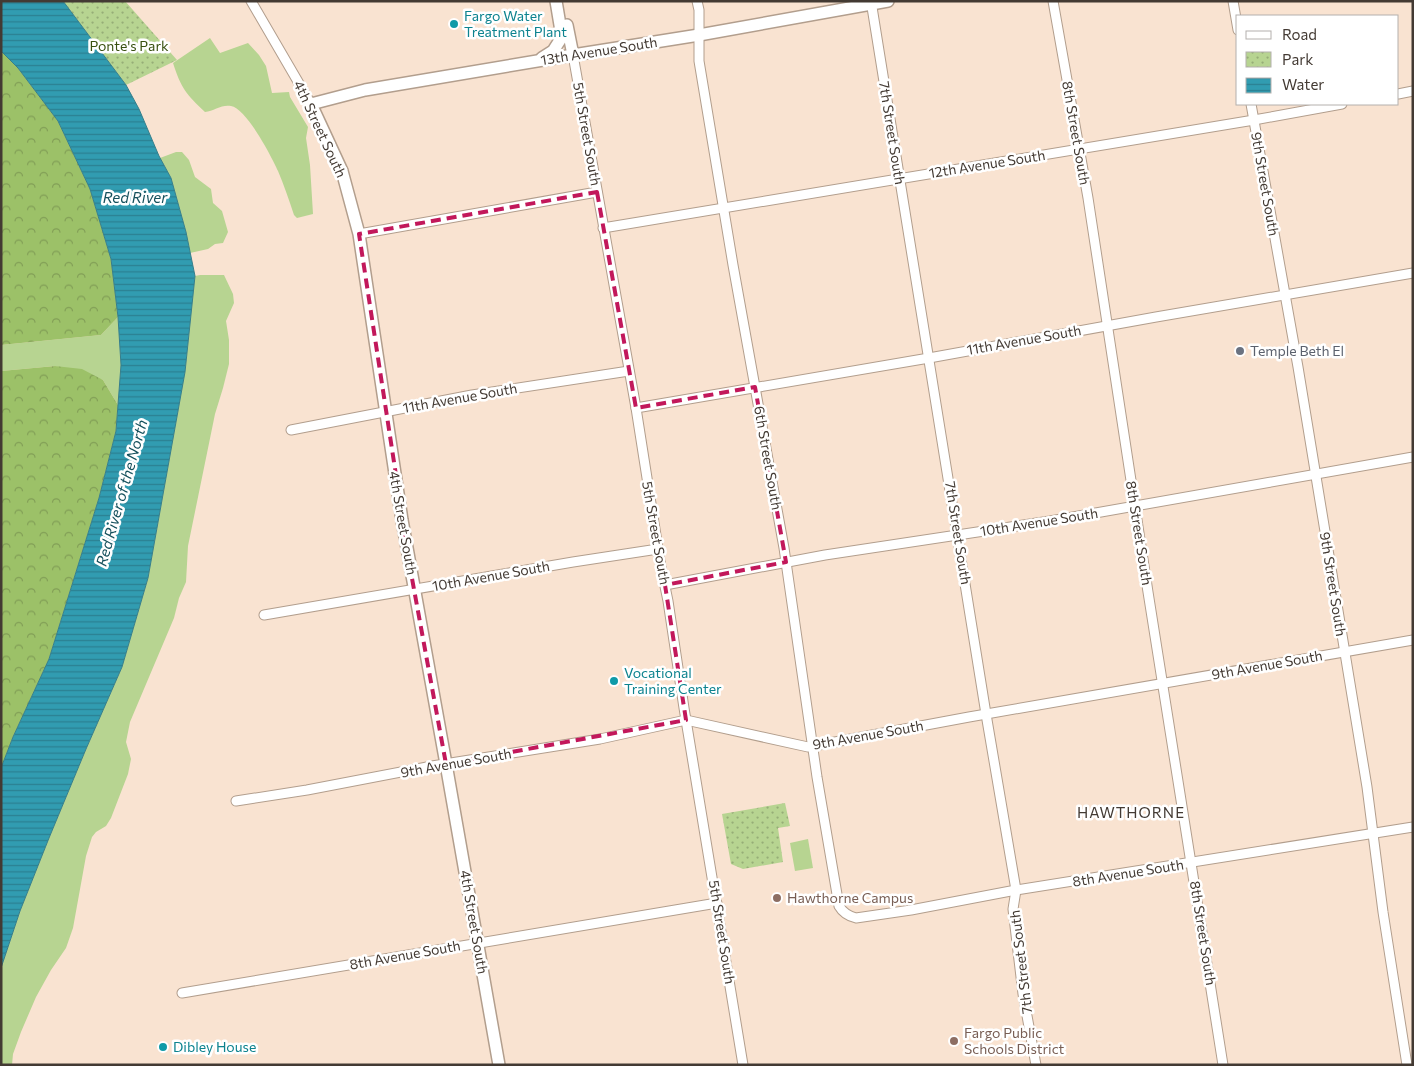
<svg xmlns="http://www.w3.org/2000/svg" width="1414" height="1066" viewBox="0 0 1414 1066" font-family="Commissioner,sans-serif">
<defs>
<pattern id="forest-crowns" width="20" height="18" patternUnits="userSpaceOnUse" patternTransform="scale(1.25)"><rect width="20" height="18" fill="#9cc168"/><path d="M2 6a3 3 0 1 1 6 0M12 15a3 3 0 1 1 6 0" fill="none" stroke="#819e56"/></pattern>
<pattern id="park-dots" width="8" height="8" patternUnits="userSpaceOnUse" patternTransform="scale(1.25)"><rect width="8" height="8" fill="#b7d491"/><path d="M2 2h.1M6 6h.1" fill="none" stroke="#96ad77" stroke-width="1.8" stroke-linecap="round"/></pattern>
<pattern id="water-rules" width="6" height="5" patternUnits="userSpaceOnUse" patternTransform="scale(1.25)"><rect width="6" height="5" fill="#319cb1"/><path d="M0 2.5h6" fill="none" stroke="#2b8091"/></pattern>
</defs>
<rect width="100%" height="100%" fill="#f9e3d1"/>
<!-- green -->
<g fill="#b7d491">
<path d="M210,38l10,15 28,-10 11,12 7,11 6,27 17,-1 1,5 18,30 -2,11 4,27 3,49 -16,4 -3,-3c-5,-15 -10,-30 -16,-44 -6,-14 -32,-63 -47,-65 -9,-2 -17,5 -26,6 -19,-18 -24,-24 -32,-49z"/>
<polygon points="176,152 182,152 189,160 195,177 211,189 213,203 222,211 228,232 223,243 215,244 208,249 190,253 186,232 171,178 160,158"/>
<polygon points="200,275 224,275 233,294 234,303 226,321 229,340 229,364 223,388 215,414 188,546 186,582 179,598 174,618 130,722 126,742 131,759 128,774 111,818 106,826 96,832 92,837 86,856 73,928 66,948 51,970 36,997 21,1032 13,1054 12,1065 1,1065 1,968 20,911 49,838 86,749 122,667 148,578 185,372 195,276"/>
<polygon points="118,317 121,365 118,405 103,380 55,366 1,371 1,345 101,335"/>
<polygon points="808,839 813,868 795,871 790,843"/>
</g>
<!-- forest -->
<g fill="url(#forest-crowns)">
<polygon points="1,51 18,68 58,121 90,189 111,259 118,317 101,335 1,345"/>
<polygon points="55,366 82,369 103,380 118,405 116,431 99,498 49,659 13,737 1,768 1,371"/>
</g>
<!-- park -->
<g fill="url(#park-dots)">
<polygon points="63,1 125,1 177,60 126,85"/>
<polygon points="785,803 790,826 778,828 783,862 743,869 731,864 722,814"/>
</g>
<!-- water -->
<polygon fill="url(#water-rules)" stroke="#367f8b" points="1,1 63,1 126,85 139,109 159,156 171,178 186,232 195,276 185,372 148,578 122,667 86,749 49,838 20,911 1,968 1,768 13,737 49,659 99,498 116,431 121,365 118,317 111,259 90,189 58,121 18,68 1,51"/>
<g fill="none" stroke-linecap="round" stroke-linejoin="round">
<defs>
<g id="minor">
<polyline points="251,1 311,104"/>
<path d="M697,1l2,9v51l34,204 51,283 33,229 22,129c4,7 9,10 17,12l55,-8 105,-20 397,-63"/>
<polyline points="871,1 986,714 1016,890 1013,909 1023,994 1036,1065"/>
<polyline points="1053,1 1088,198 1148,592 1223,1065"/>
<polyline points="1233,1 1238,30"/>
<polyline points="573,55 636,408 661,567 668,601 684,708 743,1065"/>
<polyline points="1398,94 1413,91"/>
<polyline points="1251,104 1298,367 1367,787 1383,912 1407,1065"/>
<polyline points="603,228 1254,120 1342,104"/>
<polyline points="359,234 597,192"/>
<polyline points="636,408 929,358 1156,317 1413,273"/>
<polyline points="291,430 472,395 629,371"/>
<polyline points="665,585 825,555 1050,521 1413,457"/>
<polyline points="264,615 573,562 658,549"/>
<polyline points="236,801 307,790 432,766 600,739 686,720 808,747 969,717 1413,640"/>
<polyline points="182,993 717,903"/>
</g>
<g id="tertiary">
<polyline points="567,25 573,55"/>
<polyline points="542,58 553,51 562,37 556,1"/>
<polyline points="499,1065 446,764 402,520 359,234 342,171 311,104 365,90 573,55 699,35 888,1"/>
</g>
</defs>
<!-- minor casing -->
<use href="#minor" stroke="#b29e8d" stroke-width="11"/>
<!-- tertiary casing -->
<use href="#tertiary" stroke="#b29e8d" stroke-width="14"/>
<!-- minor -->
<use href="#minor" stroke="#fff" stroke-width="9"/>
<!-- tertiary -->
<use href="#tertiary" stroke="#fff" stroke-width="11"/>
</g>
<!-- marked area -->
<path fill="none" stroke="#c2185b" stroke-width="4" stroke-dasharray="10 6" stroke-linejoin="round" d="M597,192l39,216 119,-21 31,175 -121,23 21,135 -240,44 -35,-191 -52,-339z"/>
<!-- markers -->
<g fill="#0f9aa8" stroke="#fff" stroke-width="2">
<circle cx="454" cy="24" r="5"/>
<circle cx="614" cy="681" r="5"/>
<circle cx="163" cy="1047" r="5"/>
</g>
<circle fill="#6b7280" stroke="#fff" stroke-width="2" cx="1240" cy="351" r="5"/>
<g fill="#8d6e63" stroke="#fff" stroke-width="2">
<circle cx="777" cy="898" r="5"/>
<circle cx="954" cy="1041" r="5"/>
</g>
<g text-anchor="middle" stroke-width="5" stroke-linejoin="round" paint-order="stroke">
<!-- culture labels -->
<g font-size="14" fill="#0d838f" stroke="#fff" text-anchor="start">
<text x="464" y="21">Fargo Water<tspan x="464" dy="16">Treatment Plant</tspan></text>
<text x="624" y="678">Vocational<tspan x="624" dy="16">Training Center</tspan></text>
<text x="173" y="1052">Dibley House</text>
</g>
<!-- park labels -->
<g font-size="14" fill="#395010" stroke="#fff">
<text x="129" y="51">Ponte's Park</text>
</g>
<!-- street labels -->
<g font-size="14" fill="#433a33" stroke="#fff">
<text transform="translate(599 51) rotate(-9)" y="5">13th Avenue South</text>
<text transform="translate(320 129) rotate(65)" y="5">4th Street South</text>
<text transform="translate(892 133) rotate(81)" y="5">7th Street South</text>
<text transform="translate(1076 133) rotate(80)" y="5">8th Street South</text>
<text transform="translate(587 134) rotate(80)" y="5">5th Street South</text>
<text transform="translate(987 164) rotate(-9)" y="5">12th Avenue South</text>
<text transform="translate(1265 184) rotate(80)" y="5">9th Street South</text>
<text transform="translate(1024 340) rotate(-10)" y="5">11th Avenue South</text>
<text transform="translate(460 398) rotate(-10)" y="5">11th Avenue South</text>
<text transform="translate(768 458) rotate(80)" y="5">6th Street South</text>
<text transform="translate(1039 522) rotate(-9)" y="5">10th Avenue South</text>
<text transform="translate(403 523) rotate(80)" y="5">4th Street South</text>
<text transform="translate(656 533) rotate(80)" y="5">5th Street South</text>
<text transform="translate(958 533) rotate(81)" y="5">7th Street South</text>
<text transform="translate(1139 533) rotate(81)" y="5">8th Street South</text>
<text transform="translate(491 576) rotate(-10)" y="5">10th Avenue South</text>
<text transform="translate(1333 584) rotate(81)" y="5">9th Street South</text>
<text transform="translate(1267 665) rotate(-10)" y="5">9th Avenue South</text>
<text transform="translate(868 735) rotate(-10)" y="5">9th Avenue South</text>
<text transform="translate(456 763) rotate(-10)" y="5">9th Avenue South</text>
<text transform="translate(1128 873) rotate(-9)" y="5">8th Avenue South</text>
<text transform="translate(474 922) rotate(80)" y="5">4th Street South</text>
<text transform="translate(722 932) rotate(81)" y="5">5th Street South</text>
<text transform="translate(1203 933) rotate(81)" y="5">8th Street South</text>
<text transform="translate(405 955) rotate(-10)" y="5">8th Avenue South</text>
<text transform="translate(1021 962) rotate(-97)" y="5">7th Street South</text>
</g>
<!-- worship labels -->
<g font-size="14" fill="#5b616d" stroke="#fff" text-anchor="start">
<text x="1250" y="356">Temple Beth El</text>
</g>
<!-- education labels -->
<g font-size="14" fill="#785e54" stroke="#fff" text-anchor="start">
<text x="787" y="903">Hawthorne Campus</text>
<text x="964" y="1038">Fargo Public<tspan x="964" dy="16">Schools District</tspan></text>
</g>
<!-- water labels -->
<g font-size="15" font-style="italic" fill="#15505c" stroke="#fff">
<text x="135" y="203">Red River</text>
<text transform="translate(122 493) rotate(-74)" y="5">Red River of the North</text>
</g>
<!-- neighbourhood labels -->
<g font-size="15" letter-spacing="1" fill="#433a33" stroke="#fff">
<text x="1131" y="818">HAWTHORNE</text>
</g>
</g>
<!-- border -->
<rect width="1414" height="1066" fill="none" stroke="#433a33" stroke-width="5"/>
<!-- legend -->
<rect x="1236" y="15" width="162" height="90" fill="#ffffff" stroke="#b4b0ad"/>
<rect x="1246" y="31" width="25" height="8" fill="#ffffff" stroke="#b4b0ad"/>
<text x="1282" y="40" font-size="15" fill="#433a33">Road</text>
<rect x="1246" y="52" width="25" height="15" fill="url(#park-dots)" stroke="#b4b0ad"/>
<text x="1282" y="65" font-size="15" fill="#433a33">Park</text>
<rect x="1246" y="78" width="25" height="15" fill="url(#water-rules)" stroke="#b4b0ad"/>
<text x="1282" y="90" font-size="15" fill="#433a33">Water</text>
</svg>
